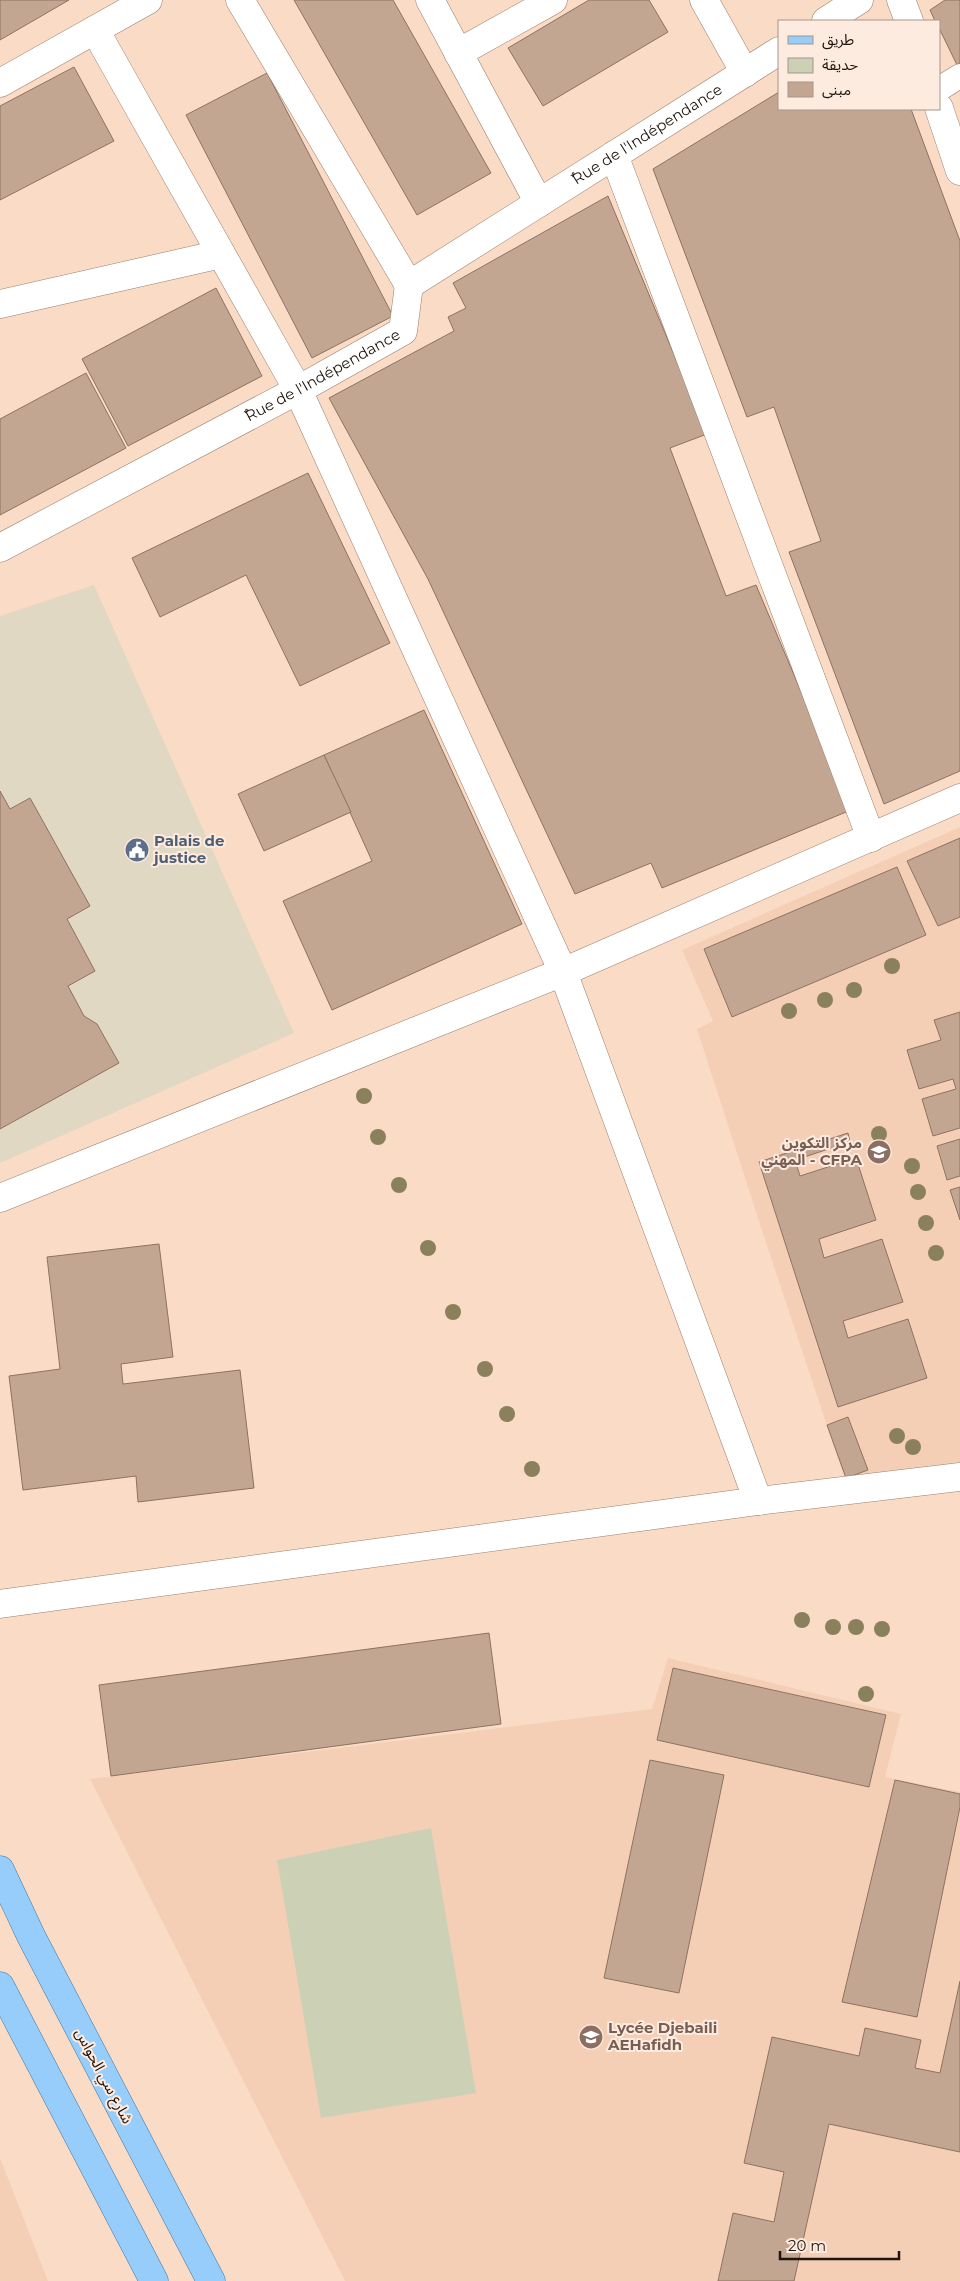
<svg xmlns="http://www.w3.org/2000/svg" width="960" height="2281" viewBox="0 0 960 2281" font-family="Montserrat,'Noto Sans Arabic',sans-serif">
<rect width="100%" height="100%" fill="#fadbc6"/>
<!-- commercial -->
<polygon fill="#e0d8c2" points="94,585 294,1033 0,1163 0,616"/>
<!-- built -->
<g fill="#f4cfb6" fill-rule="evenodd">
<path d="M960,827v11l-53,24 31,64 22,-9v95l-25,8 6,20 -34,10 12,39 34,-10 3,10 -34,11 11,36 27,-8v11l-23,8 10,33 13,-4v11l-10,4 10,29v242l-115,18 -75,-225 -73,-226 16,-8 -31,-71zM897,867l29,68 -194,81 -28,-67zM848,1134l2,8 -55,18 5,16 56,-17 20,61 -57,19 5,19 58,-19 21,63 -60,19 5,17 -10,69 -79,-245z"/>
<polygon points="668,1658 901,1714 885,1777 960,1792 960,2281 345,2281 90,1779 652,1709"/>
<polygon points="0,2158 48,2281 0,2281"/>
</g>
<!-- green -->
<polygon fill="#ccd1b5" points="431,1828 476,2093 321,2118 277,1860"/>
<!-- building -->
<g fill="#c3a692" stroke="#8e7260">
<polygon points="0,0 69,0 0,40"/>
<polygon points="294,0 393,0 491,173 417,215"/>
<polygon points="589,0 649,0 668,32 543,106 508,48"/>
<polygon points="945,0 960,0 960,63 957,65 939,28 939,21 935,21 930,10"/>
<polygon points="74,67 114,141 0,200 0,106"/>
<polygon points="267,73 393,316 312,358 186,115"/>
<polygon points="779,92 779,109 911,109 960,241 960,771 884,804 789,552 821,541 774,407 747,417 653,169"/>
<polygon points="608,196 707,434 670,448 726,596 756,585 851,810 662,888 651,863 575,894 428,579 329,398 454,331 448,317 466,308 453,283"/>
<polygon points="216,288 262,376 128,446 82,359"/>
<polygon points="86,373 126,448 0,515 0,419"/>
<polygon points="308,473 390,643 300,686 246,575 160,617 132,558"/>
<polygon points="424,710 522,924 332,1010 283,901 372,861 324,755"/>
<polygon points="324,755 351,812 264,851 238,794"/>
<polygon points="0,791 10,809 30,798 90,906 67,919 95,971 68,986 84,1016 97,1024 119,1063 0,1129"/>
<polygon points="960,838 960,917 938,926 907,861"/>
<polygon points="897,867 926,935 732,1017 704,949"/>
<polygon points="960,1012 960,1128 933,1136 922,1099 956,1089 953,1079 919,1089 907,1050 941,1040 934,1020"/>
<polygon points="848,1133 850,1142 795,1160 800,1176 856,1158 876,1220 819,1239 824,1258 882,1239 903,1302 843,1321 848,1338 908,1319 927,1378 838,1407 759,1162"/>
<polygon points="960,1139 960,1176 947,1180 937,1146"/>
<polygon points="960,1187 960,1220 950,1190"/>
<polygon points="159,1244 173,1357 121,1364 123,1384 240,1370 254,1488 138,1502 136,1476 23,1490 9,1376 60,1369 47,1257"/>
<polygon points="848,1417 868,1470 846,1478 827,1425"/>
<polygon points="489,1633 501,1724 111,1776 99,1685"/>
<polygon points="673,1668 886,1715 869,1787 657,1740"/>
<polygon points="650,1760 724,1775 679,1993 604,1978"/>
<polygon points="895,1780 960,1794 960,1807 917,2017 842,2002"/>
<polygon points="960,1981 960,2152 829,2124 794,2281 718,2281 733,2213 774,2222 784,2172 744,2163 772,2037 859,2056 865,2028 921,2040 915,2068 940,2073"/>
</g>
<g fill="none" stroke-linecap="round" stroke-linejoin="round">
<defs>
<polyline id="lane" points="939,89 960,76"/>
<g id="street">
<polyline points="240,0 409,285"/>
<polyline points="430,0 539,203"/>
<polyline points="704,0 745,73"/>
<polyline points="901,0 909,21"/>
<polyline points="826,21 859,0"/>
<polyline points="95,30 298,390 563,972 758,1501"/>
<polyline points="458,53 553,0"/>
<polyline points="0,83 148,0"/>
<polyline points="939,108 960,171"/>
<polyline points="614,155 871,838"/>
<polyline points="0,304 221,254"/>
<path id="s1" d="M0,548l298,-158 105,-59 6,-46 370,-234"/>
<polyline points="0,1198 563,972 960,798"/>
<polyline points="0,1604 758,1501 960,1477"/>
</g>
<g id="primary">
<polyline points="0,1870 31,1936 211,2281"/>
<polyline points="0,1986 154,2281"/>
</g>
</defs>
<!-- lane casing -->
<use href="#lane" stroke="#9b7f6c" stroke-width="25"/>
<!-- street casing -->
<use href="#street" stroke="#9b7f6c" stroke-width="29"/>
<!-- primary casing -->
<use href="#primary" stroke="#4077a6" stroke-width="29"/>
<!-- lane -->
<use href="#lane" stroke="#fff" stroke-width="24"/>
<!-- street -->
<use href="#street" stroke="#fff" stroke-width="28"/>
<!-- primary -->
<use href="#primary" stroke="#97cdfb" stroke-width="28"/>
</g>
<!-- trees -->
<g fill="#8a805c">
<circle cx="892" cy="966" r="8"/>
<circle cx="854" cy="990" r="8"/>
<circle cx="825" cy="1000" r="8"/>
<circle cx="789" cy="1011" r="8"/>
<circle cx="364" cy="1096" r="8"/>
<circle cx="879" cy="1134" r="8"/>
<circle cx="378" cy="1137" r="8"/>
<circle cx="912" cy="1166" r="8"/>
<circle cx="399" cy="1185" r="8"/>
<circle cx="918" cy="1192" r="8"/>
<circle cx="926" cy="1223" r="8"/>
<circle cx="428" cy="1248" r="8"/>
<circle cx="936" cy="1253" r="8"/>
<circle cx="453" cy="1312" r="8"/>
<circle cx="485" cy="1369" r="8"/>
<circle cx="507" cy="1414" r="8"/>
<circle cx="897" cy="1436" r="8"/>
<circle cx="913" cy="1447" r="8"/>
<circle cx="532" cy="1469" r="8"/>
<circle cx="802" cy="1620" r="8"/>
<circle cx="833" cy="1627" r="8"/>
<circle cx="856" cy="1627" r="8"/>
<circle cx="882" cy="1629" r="8"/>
<circle cx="866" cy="1694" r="8"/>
</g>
<!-- icons -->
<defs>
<symbol id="civic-disc" viewBox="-11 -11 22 22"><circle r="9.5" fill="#5c6f8a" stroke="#feebdf"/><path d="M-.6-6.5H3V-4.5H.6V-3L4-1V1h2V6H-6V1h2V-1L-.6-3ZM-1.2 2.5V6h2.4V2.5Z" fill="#fff"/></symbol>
<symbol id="university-disc" viewBox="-11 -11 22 22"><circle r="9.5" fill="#8d6e63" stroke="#feebdf"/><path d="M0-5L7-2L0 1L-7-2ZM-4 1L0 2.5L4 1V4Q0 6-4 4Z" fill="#fff"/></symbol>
</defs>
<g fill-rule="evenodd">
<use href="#civic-disc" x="123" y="836" width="28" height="28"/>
<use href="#university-disc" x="865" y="1138" width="28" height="28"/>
<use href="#university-disc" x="577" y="2023" width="28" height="28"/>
</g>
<g text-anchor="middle" stroke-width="4" stroke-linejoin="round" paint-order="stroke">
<!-- street labels -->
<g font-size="15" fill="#20150e" stroke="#feebdf">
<text dy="5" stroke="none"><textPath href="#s1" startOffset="786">ٌRue de l'Indépendance</textPath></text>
<text dy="5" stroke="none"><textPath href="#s1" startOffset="366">ٌRue de l'Indépendance</textPath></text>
<text transform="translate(104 2076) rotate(62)" y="5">شارع سي الحواس</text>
</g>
<!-- service labels -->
<g font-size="15" font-weight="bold" fill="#4e5e75" stroke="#feebdf" text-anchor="start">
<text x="154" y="846">Palais de<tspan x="154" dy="17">justice</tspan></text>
</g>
<!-- education labels -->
<g font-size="15" font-weight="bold" fill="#785e54" stroke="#feebdf" text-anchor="end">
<text x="862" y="1148">مركز التكوين<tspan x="862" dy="17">المهني - CFPA</tspan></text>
<text x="608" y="2033" text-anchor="start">Lycée Djebaili<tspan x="608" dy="17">AEHafidh</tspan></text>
</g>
</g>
<!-- legend -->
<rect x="778" y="20" width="162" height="90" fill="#feebdf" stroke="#a5958b"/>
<rect x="788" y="36" width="25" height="8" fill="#97cdfb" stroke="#a5958b"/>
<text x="822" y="45" font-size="15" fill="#20150e">طريق</text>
<rect x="788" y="58" width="25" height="15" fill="#ccd1b5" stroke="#a5958b"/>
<text x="822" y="70" font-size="15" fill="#20150e">حديقة</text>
<rect x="788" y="82" width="25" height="15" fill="#c3a692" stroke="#a5958b"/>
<text x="822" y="95" font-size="15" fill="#20150e">مبنى</text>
<!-- scale -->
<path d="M780 2251v8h119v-8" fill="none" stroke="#20150e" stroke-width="2.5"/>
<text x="788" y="2251" font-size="15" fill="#20150e" stroke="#feebdf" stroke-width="4" paint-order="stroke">20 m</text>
</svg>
